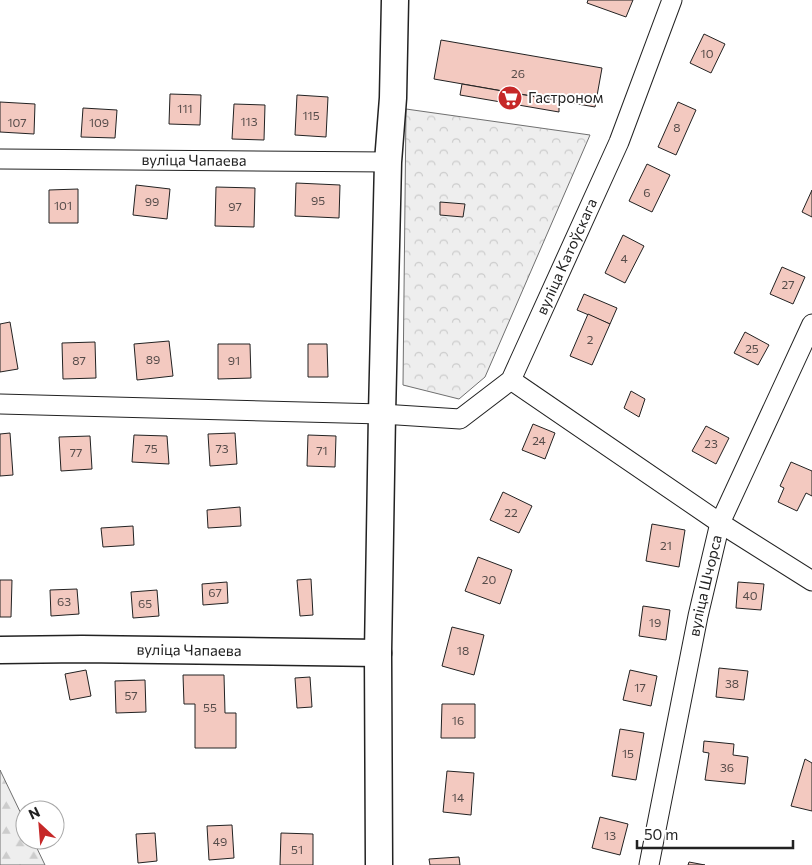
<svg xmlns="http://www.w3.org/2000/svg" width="812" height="865" viewBox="0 0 812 865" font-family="Commissioner,sans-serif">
<defs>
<pattern id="forest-firs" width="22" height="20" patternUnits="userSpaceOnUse" patternTransform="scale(1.25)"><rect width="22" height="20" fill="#eee"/><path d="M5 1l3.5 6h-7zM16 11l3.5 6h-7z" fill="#ccc"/></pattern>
<pattern id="park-crowns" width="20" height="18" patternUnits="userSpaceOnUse" patternTransform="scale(1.25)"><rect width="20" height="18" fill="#eee"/><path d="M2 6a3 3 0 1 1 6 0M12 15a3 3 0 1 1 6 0" fill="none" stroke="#ccc"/></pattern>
</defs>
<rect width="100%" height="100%" fill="#fff"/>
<!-- forest -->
<polygon fill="url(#forest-firs)" stroke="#6f6f6f" points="0,770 25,822 25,840 33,840 45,865 0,865"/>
<!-- park -->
<polygon fill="url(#park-crowns)" stroke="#6f6f6f" points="406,109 590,135 485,377 459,399 403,385"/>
<!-- building -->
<g fill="#f3c9c0" stroke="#222">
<polygon points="588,0 633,0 626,17 587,3"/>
<polygon points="704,34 725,44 711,73 690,63"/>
<polygon points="441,40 602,68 595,107 434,79"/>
<polygon points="462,84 559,101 559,112 460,95"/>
<polygon points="170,94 201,95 200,125 169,124"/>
<polygon points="297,95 328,97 326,137 295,135"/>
<polygon points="0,102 35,104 34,134 0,132"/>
<polygon points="678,102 696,110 676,155 658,147"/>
<polygon points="234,104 265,105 264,140 232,139"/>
<polygon points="83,108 117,110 115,138 81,137"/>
<polygon points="647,164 670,175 652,212 629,201"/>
<polygon points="296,183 340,185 339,218 295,216"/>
<polygon points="136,185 170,189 167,219 133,215"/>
<polygon points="216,187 255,188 254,227 215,226"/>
<polygon points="78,189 78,223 49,223 49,190"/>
<polygon points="812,190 812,217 802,212"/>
<polygon points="440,202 465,204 463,217 440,215"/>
<polygon points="623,235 644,246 625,283 605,273"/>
<polygon points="782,267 805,277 793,304 770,294"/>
<polygon points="584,294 617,308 610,324 577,310"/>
<polygon points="588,314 610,324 592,365 570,356"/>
<polygon points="10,322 18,369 0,372 0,324"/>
<polygon points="745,332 769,345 758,365 734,353"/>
<polygon points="169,341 173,376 137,380 134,344"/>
<polygon points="95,342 96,378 63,379 62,343"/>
<polygon points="218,344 250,344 251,378 218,379"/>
<polygon points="308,344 327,344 328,377 308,377"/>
<polygon points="631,391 645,399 639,417 624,408"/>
<polygon points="533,424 555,433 545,459 522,450"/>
<polygon points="706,426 729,438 716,464 692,451"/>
<polygon points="10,433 13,475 0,476 0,434"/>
<polygon points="235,433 237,464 210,466 208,434"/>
<polygon points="134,435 167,436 169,464 132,462"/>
<polygon points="308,435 336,436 335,467 307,466"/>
<polygon points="90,436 92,469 61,471 59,437"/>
<polygon points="791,462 812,471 812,496 806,493 797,511 778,502 784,488 780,486"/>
<polygon points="503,492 532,506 519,533 490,520"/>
<polygon points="240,507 241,526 208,528 207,510"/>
<polygon points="652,524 685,530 679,567 646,561"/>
<polygon points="133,526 134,545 103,547 101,528"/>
<polygon points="478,557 512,570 500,604 465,591"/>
<polygon points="311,579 313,615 300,616 297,580"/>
<polygon points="0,580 12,580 11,617 0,617"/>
<polygon points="227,582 228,603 203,605 202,584"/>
<polygon points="738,582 764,584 761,610 736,608"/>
<polygon points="77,589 79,614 51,616 50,590"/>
<polygon points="157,590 159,616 133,618 131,592"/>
<polygon points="643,606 670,610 666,640 639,636"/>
<polygon points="452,627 484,635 474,675 442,666"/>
<polygon points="719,668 748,671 744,700 716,697"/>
<polygon points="86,670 91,696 70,700 65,674"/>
<polygon points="630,670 657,676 651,706 623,700"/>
<polygon points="183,675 224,675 225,713 236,713 236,748 195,748 195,704 184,704"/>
<polygon points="310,677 312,707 297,708 295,678"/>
<polygon points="145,680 146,712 116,713 115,681"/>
<polygon points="442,704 475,704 475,738 441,738"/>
<polygon points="620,729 644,733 636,780 612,776"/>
<polygon points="704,741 734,744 733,755 748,757 745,784 705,780 709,753 703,752"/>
<polygon points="805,759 812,763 812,811 791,806"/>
<polygon points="447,771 474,773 471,815 443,812"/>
<polygon points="600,817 628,824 620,855 592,848"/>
<polygon points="232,825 234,858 209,860 207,826"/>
<polygon points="155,833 157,861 138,863 136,834"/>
<polygon points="281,833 313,834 313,865 280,865"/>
<polygon points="459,857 460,865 430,865 429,859"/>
<polygon points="689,862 705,865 688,865"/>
</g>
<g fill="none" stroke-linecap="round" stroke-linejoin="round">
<defs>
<g id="street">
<path id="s1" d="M0,159l388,3"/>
<polyline points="511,380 720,523 812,581"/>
<path id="s2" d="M0,404l382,10 78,5 51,-39 108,-238 53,-142"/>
<path id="s3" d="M649,865l49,-249 22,-93 92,-199"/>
</g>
<g id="secondary">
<path id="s4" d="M0,650l82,-1 296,4"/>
<polyline points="379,865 378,653 382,414 388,162 393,98 395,0"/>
</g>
</defs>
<!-- street casing -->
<use href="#street" stroke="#222" stroke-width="21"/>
<!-- secondary casing -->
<use href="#secondary" stroke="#222" stroke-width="29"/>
<!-- street -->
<use href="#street" stroke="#fff" stroke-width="19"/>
<!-- secondary -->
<use href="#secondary" stroke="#fff" stroke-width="26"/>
</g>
<!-- icons -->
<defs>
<symbol id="supermarket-disc" viewBox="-11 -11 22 22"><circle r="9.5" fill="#c62828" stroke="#fff"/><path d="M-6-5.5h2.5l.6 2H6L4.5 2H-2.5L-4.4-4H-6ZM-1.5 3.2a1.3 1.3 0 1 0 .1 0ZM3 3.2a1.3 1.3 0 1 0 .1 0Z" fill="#fff"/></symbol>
</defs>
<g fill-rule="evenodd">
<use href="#supermarket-disc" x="496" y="84" width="28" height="28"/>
</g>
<g text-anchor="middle" stroke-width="4" stroke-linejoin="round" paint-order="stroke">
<!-- number labels -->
<g font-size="12" fill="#564c4a">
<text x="707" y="58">10</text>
<text x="518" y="78">26</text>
<text x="185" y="113">111</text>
<text x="311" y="120">115</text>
<text x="249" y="126">113</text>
<text x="17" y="127">107</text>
<text x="99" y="127">109</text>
<text x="677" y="132">8</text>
<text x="647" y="197">6</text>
<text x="318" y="205">95</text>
<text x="152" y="206">99</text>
<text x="63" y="210">101</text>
<text x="235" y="211">97</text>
<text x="624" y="263">4</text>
<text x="788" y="289">27</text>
<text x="590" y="344">2</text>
<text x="752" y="353">25</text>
<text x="153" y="364">89</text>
<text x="79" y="365">87</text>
<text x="234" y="365">91</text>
<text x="539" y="445">24</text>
<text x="711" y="448">23</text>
<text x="151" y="453">75</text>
<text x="222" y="453">73</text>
<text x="322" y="455">71</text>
<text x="76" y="457">77</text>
<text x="511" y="517">22</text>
<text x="666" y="550">21</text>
<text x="489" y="584">20</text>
<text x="215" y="597">67</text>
<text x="750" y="600">40</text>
<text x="64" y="606">63</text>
<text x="145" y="608">65</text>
<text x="655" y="627">19</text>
<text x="463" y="655">18</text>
<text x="732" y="688">38</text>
<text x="640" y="692">17</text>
<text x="131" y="700">57</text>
<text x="210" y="712">55</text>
<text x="458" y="725">16</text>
<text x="628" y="758">15</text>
<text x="727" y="772">36</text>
<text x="458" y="802">14</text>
<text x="610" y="840">13</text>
<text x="220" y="846">49</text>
<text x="297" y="854">51</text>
</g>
<!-- poi labels -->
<g font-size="15" fill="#222" stroke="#fff" text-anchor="start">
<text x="528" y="103">Гастроном</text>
</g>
<!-- street labels -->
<g font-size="15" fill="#222" stroke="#fff">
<text dy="5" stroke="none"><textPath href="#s1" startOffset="194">вуліца Чапаева</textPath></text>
<text dy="5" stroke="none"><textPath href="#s2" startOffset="660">вуліца Катоўскага</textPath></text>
<text dy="5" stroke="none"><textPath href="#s3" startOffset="285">вуліца Шчорса</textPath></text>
<text dy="5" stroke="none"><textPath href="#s4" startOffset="189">вуліца Чапаева</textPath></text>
</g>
</g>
<!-- north arrow -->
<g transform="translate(40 825) rotate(334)"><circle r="24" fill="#ffffff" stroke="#a7a7a7"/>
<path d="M0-4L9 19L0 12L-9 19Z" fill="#c62828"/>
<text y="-8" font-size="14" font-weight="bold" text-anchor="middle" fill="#222222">N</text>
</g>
<!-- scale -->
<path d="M637 840v8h156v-8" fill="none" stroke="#222222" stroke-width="2.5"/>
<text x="644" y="840" font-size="15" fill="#222222" stroke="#ffffff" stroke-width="4" paint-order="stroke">50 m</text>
</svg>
